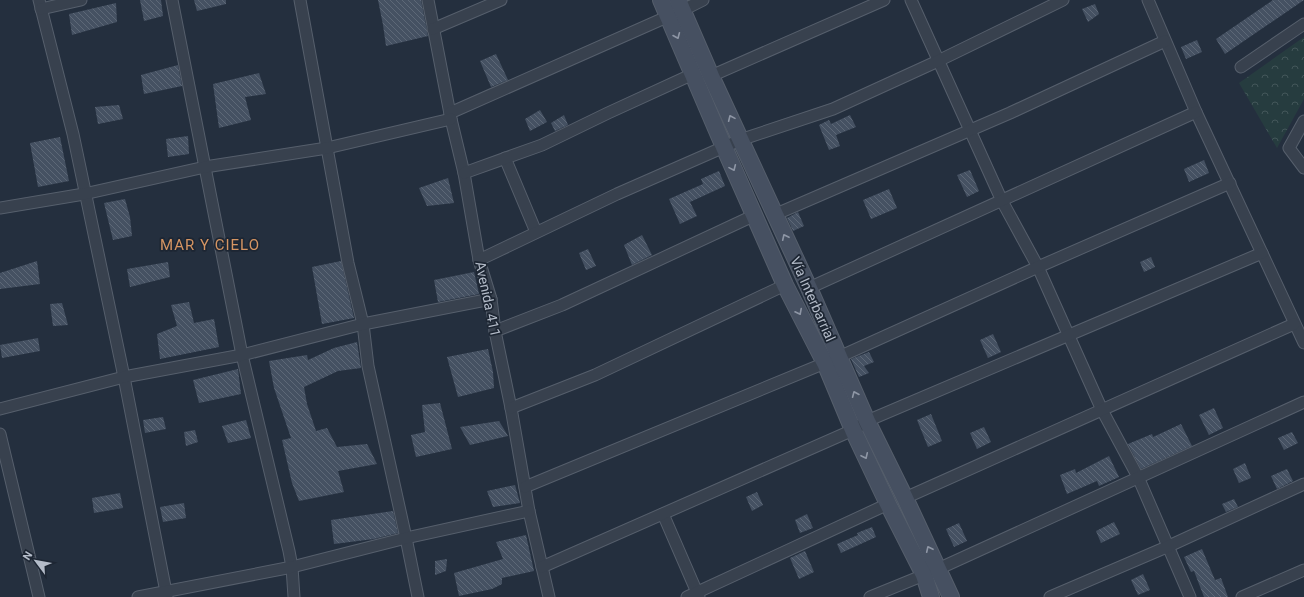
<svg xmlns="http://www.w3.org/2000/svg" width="1304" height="597" viewBox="0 0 1304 597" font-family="Roboto,sans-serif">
<defs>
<pattern id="park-crowns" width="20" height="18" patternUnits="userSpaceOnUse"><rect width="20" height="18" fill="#263c3f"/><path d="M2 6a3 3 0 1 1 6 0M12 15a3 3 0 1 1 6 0" fill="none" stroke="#435659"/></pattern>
<pattern id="building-back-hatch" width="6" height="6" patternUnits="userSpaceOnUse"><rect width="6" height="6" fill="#455162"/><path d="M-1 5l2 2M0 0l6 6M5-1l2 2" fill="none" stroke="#5d6877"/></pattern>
</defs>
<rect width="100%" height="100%" fill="#242f3e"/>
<!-- park -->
<polygon fill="url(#park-crowns)" points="1304,37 1304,99 1277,148 1239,83"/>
<!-- building -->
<g fill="url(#building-back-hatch)">
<polygon points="140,0 161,0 163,16 144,21"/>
<polygon points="194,0 226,0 226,4 197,11"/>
<polygon points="378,0 421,0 428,36 386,46 383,25"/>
<polygon points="1273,0 1304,0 1225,54 1216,39"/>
<polygon points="116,3 117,22 72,35 69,14"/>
<polygon points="1095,4 1099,14 1088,22 1082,9"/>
<polygon points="1197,40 1202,52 1186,59 1181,47"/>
<polygon points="496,54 508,80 491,87 480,61"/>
<polygon points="178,65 182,86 144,94 141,75"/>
<polygon points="259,73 266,94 245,97 251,120 219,128 213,84"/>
<polygon points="119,105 123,119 98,124 95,107"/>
<polygon points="540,110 547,122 530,131 525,119"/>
<polygon points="564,115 568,125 555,131 551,123"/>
<polygon points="850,115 856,127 836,135 840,146 829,150 819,125 829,120 831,124"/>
<polygon points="188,136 189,154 168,157 166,139"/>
<polygon points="60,137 69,181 38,187 30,143"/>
<polygon points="1204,160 1209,173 1189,182 1184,169"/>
<polygon points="970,170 979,191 967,197 957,175"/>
<polygon points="719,171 725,186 690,202 697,216 680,224 669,199 703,184 701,179"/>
<polygon points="448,178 454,203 427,206 419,188"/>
<polygon points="889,189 897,208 871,219 863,200"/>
<polygon points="125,199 130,217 132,236 113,240 104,203"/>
<polygon points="798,212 804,226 793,231 787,218"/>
<polygon points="642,235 652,255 632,265 624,245"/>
<polygon points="588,249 596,266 586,270 579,253"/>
<polygon points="1151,257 1155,267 1144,272 1140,262"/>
<polygon points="37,261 40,284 0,289 0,273"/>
<polygon points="341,261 354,318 322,324 312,267"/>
<polygon points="168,262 170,277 130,287 127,269"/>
<polygon points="474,272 479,294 438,302 434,280"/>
<polygon points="189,302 194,323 214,319 219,347 160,359 157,334 177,326 171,305"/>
<polygon points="62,303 68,325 53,326 50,304"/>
<polygon points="993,334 1001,352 988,358 980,340"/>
<polygon points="38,338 40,351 2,358 0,345"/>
<polygon points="357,342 361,368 338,371 304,387 307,404 316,431 327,428 337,447 367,444 377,464 338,471 344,492 299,501 292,483 282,440 291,438 274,388 269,361 307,355 308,360 334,348"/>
<polygon points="488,349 493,372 494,388 458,397 447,357"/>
<polygon points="869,352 874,362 864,366 869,373 859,377 851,359"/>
<polygon points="238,369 241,394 199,403 193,380"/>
<polygon points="440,403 452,449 416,457 411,435 425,432 422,405"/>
<polygon points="1214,408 1223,428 1209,435 1199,415"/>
<polygon points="931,414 942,441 928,447 917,420"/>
<polygon points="163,417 166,429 145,433 143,420"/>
<polygon points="246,420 251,438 228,443 222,426"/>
<polygon points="499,421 508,436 470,445 460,427"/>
<polygon points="1181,424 1192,446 1141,469 1128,444 1152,434 1153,437"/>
<polygon points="984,427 991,442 977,449 970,433"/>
<polygon points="195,430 198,442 186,446 184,432"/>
<polygon points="1292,432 1298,443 1284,450 1278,438"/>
<polygon points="1109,456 1119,477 1099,486 1097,481 1067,494 1060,475 1075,469 1076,473"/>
<polygon points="1245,463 1251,478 1239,483 1233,469"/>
<polygon points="1287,469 1293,481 1277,489 1271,476"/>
<polygon points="515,485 520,503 493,507 487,491"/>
<polygon points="757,492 763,505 752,511 746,497"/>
<polygon points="120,493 123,508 94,513 92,498"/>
<polygon points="1234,499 1238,507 1226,512 1222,504"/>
<polygon points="184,503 186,518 163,522 160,507"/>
<polygon points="393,511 398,533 374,539 334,544 331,520"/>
<polygon points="807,514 813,528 800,533 795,520"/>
<polygon points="1114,522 1120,534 1101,543 1096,531"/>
<polygon points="959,523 967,541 954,547 946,529"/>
<polygon points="872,527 876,537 841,553 837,544 858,535 857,533"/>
<polygon points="526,535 534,571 502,578 502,584 492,589 459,596 454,573 503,559 496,542"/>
<polygon points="1202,549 1215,580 1221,578 1228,597 1204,597 1194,571 1191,572 1184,557"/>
<polygon points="805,551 814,572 799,579 790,558"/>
<polygon points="447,559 446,571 435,575 435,561"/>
<polygon points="1143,574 1150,590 1138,595 1131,580"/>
</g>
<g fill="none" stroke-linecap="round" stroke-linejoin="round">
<defs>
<g id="minor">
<polyline points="39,0 73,134 124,377 167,597"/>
<polyline points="172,0 242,355 289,551 292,567 294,597"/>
<polyline points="300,0 348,263 363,324 368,366 406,538 418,597"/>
<polyline points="428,0 451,119 464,173 479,260 491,299 495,331 511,408 529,511 549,597"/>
<polyline points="911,0 1002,201 1038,267 1102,410 1138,477 1190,597"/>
<polyline points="1148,0 1196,112 1304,343"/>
<polyline points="41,9 81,0"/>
<polyline points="683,10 703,0"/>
<polyline points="433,29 501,0"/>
<polyline points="1241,67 1304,24"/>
<polyline points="711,76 884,0"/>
<polyline points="450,113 669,16"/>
<polyline points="1304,121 1289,148 1304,168"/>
<polyline points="505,158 536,232"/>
<polyline points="464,173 542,145 608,113 693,74"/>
<polyline points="0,208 84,194 205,167 327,148 451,119"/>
<polyline points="774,215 1010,113 1165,41"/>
<polyline points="479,260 617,194 740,140 833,109 938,61 1063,0"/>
<polyline points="809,288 1196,112"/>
<polyline points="495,331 562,305 755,215"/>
<polyline points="839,357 1038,267 1230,183"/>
<polyline points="511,408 595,375 785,285"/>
<polyline points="0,409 124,377 242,355 363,324 491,299"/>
<polyline points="0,434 39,597"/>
<polyline points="525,487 825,363"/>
<polyline points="905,498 1294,324"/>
<polyline points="663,514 699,597"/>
<polyline points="542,567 853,430 867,421 1262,253"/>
<polyline points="938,569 1304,402"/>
<polyline points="138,597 292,567 406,538 529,511"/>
<polyline points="687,597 888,504"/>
<polyline points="870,597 924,575"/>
<polyline points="1050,597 1169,546 1304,484"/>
<polyline points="1242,597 1304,570"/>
</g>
<g id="secondary">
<polyline points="661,0 724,147 785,285 825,363 853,430 888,504 924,575 931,597"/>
<polyline points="678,0 711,76 809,288 867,421 905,498 951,597"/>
</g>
</defs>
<!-- minor casing -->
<use href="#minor" stroke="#565f6c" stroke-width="13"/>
<!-- secondary casing -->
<use href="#secondary" stroke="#565f6c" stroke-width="18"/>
<!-- minor -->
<use href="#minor" stroke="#38414e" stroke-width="11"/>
<!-- secondary -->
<use href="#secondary" stroke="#465061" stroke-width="16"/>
</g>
<!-- one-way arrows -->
<defs><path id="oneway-chevron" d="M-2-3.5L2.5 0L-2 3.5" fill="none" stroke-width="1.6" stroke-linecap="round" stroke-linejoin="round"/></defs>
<g stroke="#8e96a5">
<use href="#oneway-chevron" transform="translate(677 36) rotate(67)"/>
<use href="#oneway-chevron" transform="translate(731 118) rotate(-114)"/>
<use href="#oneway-chevron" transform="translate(733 168) rotate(66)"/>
<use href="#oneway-chevron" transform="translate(785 237) rotate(-115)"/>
<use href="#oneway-chevron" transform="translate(799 312) rotate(63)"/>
<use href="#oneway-chevron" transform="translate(855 394) rotate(-113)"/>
<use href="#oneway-chevron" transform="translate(865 456) rotate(65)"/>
<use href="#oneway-chevron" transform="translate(929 549) rotate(-115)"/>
</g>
<g text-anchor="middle" stroke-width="3.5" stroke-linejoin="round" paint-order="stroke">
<!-- street labels -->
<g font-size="14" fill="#b4bcc9" stroke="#1d2633">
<text transform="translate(488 299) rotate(78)" y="5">Avenida 411</text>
<text transform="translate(813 299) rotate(66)" y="5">Vía Interbarrial</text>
</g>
<!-- neighbourhood labels -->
<g font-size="15" letter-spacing="1" fill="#d59563" stroke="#1d2633">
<text x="210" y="250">MAR Y CIELO</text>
</g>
</g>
<!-- north arrow -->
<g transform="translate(36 561) rotate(302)" stroke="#1d2633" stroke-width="3" paint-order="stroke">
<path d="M0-3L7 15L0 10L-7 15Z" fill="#b4bcc9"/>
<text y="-6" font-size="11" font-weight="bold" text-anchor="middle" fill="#b4bcc9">N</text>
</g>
</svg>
